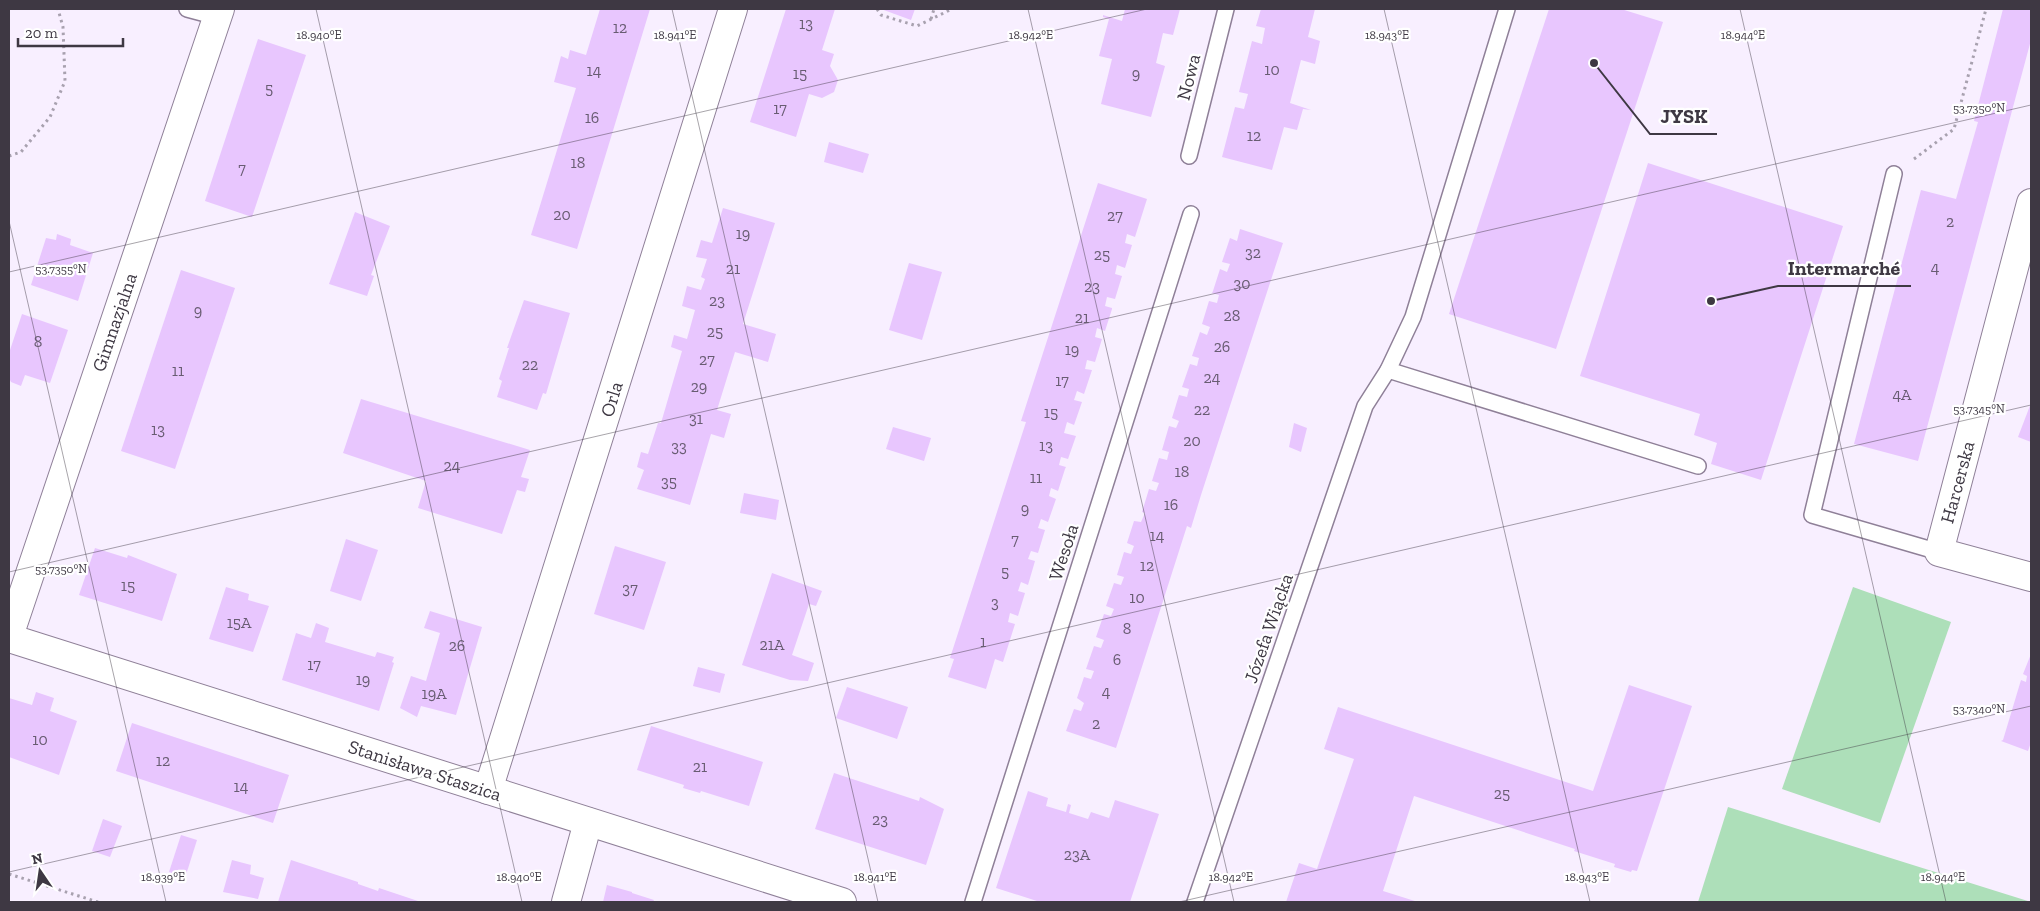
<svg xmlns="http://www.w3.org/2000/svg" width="2040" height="911" viewBox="0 0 2040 911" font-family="'Zilla Slab',serif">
<rect width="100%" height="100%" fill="#f8efff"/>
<!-- green -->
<g fill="#addfb9">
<polygon points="1853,587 1951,622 1880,823 1782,789"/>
<polygon points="1728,807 2031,902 1698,902"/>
</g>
<!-- building -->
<g fill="#e8c6fe">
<polygon points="600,9 650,9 577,249 531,235 576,88 554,82 561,56 568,59 570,50 586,55"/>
<polygon points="786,9 835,9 822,50 834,54 830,66 838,80 834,92 822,98 809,94 796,137 750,122"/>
<polygon points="881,9 915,9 911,20"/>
<polygon points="1125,9 1180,9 1173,35 1163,33 1156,63 1165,66 1151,117 1101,104 1112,59 1099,56 1109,19 1103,17 1103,15 1122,21"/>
<polygon points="1261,9 1315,9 1308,37 1320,41 1315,64 1301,60 1290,103 1311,110 1303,109 1297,130 1284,127 1272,170 1222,157 1235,107 1244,109 1248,94 1239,92 1252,41 1262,44 1265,28 1256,26"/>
<polygon points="1549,9 1621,9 1663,22 1556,349 1449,314"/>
<polygon points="2003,9 2031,9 2031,40 1918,461 1854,444 1921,190 1956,199 1978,122 1974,121"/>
<polygon points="258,39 306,55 252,217 205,201"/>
<polygon points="829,142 869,154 863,173 824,162"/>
<polygon points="1648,163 1843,226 1761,480 1711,464 1717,443 1694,435 1700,414 1580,376"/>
<polygon points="1098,183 1147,199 1135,237 1127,234 1125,243 1132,245 1125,268 1117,265 1115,274 1122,276 1115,299 1107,297 1105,306 1112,308 1112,309 1105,331 1097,328 1095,337 1102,339 1095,362 1087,360 1085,369 1092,370 1084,394 1077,391 1074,400 1082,402 1074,425 1067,422 1064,433 1076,436 1068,459 1061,457 1059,465 1066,467 1065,469 1058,491 1051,488 1049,496 1056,499 1048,522 1041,519 1038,528 1045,530 1038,553 1031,551 1028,559 1035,561 1028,585 1021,582 1018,591 1025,593 1018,616 1010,613 1008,622 1015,624 1003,662 995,659 986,689 948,677 954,659 950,658 1026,422 1021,421"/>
<polygon points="723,208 775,223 743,324 776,334 768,362 735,352 717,410 731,414 724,438 711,434 690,505 637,489 644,470 637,467 641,452 648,454 658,423 661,423 682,351 671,347 674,335 687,339 695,310 682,306 687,286 701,290 705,279 701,277 707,259 696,257 701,240 712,243"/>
<polygon points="355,212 390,226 371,275 374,276 367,296 329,284"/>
<polygon points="1240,229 1283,243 1201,495 1191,528 1187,526 1116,748 1066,731 1074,709 1081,711 1084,703 1077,698 1084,677 1091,679 1094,671 1086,669 1094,646 1101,648 1104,640 1096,637 1104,614 1111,616 1114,609 1106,606 1114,583 1121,585 1124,577 1117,575 1124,552 1131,554 1134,546 1127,543 1134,521 1141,522 1145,513 1142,512 1149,489 1156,491 1159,483 1152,481 1159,458 1167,460 1169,452 1162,450 1169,426 1176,428 1179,421 1172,418 1179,395 1187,397 1189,389 1182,387 1190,364 1197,366 1199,358 1192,356 1200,332 1207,335 1210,327 1202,324 1209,301 1217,303 1219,295 1212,293 1213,291 1220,269 1227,272 1230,264 1222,262 1230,238 1237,241"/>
<polygon points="57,234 71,239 70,245 93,253 78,301 31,285 46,238 56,240"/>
<polygon points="909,263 942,272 922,340 889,330"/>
<polygon points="181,270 235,288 175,469 121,451"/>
<polygon points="524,300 570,313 546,394 543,393 537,410 497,397 502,381 499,379 509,348 507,348"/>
<polygon points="22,314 68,330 50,383 25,375 21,386 11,382 9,378 9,353"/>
<polygon points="361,399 530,450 521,477 529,479 525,492 517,490 502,534 418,508 426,481 343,453"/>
<polygon points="2031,403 2031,442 2018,437"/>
<polygon points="1294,423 1307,428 1301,452 1289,447"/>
<polygon points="893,427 931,438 924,461 886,449"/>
<polygon points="744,493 779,500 776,520 740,513"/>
<polygon points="346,539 378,550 361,601 330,591"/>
<polygon points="615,546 666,562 644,630 594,614"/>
<polygon points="95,548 127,558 128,555 177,574 162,621 79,595"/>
<polygon points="772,573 822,591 816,606 809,604 792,655 814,663 808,681 790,680 742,665"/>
<polygon points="226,587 249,594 248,600 269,606 253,652 209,639"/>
<polygon points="430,611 482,627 456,715 421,706 417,717 400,708 411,676 426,681 440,633 424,628"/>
<polygon points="316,623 329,628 325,642 375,657 377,652 394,657 392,662 394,663 379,711 282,680 296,633 311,638"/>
<polygon points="2031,654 2031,742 2028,751 2001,741 2003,740 2021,680 2026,682 2027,676 2023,674"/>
<polygon points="698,667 725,674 720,693 693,686"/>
<polygon points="1629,685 1692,706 1637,871 1632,870 1631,872 1614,867 1615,864 1574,851 1575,849 1414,796 1383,891 1418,902 1286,902 1299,863 1317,869 1354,759 1324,749 1338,707 1593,791"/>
<polygon points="847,687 908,707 897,739 836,718"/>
<polygon points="36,692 54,698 50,711 77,721 59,775 9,757 9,698 32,705"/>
<polygon points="132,723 289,775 273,823 116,771"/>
<polygon points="651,726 763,762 749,806 701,791 700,793 683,788 684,785 637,770"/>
<polygon points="834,773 919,801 920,797 944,809 926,865 815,829"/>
<polygon points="1028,791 1048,798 1046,806 1066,812 1068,804 1071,805 1069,813 1088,819 1091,812 1109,818 1115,800 1159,814 1130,902 1040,902 996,888"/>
<polygon points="103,819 122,826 110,857 92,851"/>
<polygon points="181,835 197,840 185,878 169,872"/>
<polygon points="232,860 251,865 250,874 264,878 258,899 223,892"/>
<polygon points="291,860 358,882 358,884 378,891 379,888 421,902 278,902"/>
<polygon points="607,885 632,892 632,893 654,900 653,902 603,902"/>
</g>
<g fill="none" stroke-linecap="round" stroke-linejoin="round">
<defs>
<g id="lane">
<polyline points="187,9 217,17"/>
<polyline points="1189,156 1226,9"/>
<polyline points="1894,174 1812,515 1939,552"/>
<polyline points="1388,370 1698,466"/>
<polyline points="973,902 1191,214"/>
<polyline points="1195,902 1365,406 1388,370 1413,317 1507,9"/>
</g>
<g id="street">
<polyline points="2031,203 1939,552 2031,577"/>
<polyline points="9,636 220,9"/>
<polyline points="9,638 842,902"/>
<polyline points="488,790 733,9"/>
<polyline points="566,902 588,822"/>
</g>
</defs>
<!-- lane casing -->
<use href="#lane" stroke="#8f8098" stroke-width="18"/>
<!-- street casing -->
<use href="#street" stroke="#8f8098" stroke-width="30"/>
<!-- path -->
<g stroke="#a8a1af" stroke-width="3" stroke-dasharray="2.5 4" stroke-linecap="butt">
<polyline points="877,9 881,15 917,26 952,9"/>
<polyline points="931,19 934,9"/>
<polyline points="9,156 21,152 50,117 65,81 63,27 58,9"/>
<polyline points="1914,159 1954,129 1986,9"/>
<polyline points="9,874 98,902"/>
</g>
<!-- lane -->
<use href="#lane" stroke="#fff" stroke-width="15"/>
<!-- street -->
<use href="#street" stroke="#fff" stroke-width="28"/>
</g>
<!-- ticks -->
<path fill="none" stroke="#3e3843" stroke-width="1" stroke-opacity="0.45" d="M316,9l206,893M672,9l206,893M1028,9l206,893M1384,9l206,893M1740,9l206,893M9,221l157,681M9,272l1138,-263M9,572l2022,-467M9,872l2022,-467M1179,902l852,-196"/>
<g text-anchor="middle" stroke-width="4.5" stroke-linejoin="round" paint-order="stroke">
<!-- number labels -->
<g font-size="16" fill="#685c72">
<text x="806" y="29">13</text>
<text x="620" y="33">12</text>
<text x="1272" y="75">10</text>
<text x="594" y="76">14</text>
<text x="800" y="79">15</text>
<text x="1136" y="79">9</text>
<text x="269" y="94">5</text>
<text x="780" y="114">17</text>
<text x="592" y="123">16</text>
<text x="1254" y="141">12</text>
<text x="578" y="168">18</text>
<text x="242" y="174">7</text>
<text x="562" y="220">20</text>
<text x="1115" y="221">27</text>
<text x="1950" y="227">2</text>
<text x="743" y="239">19</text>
<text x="1253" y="258">32</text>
<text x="1102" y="260">25</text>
<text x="1935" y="273">4</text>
<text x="733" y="274">21</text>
<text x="1242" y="289">30</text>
<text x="1092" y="292">23</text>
<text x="717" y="306">23</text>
<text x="198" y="316">9</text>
<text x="1232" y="321">28</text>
<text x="1082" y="323">21</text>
<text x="715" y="337">25</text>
<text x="38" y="347">8</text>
<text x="1222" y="352">26</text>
<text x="1072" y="355">19</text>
<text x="707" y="365">27</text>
<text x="530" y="370">22</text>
<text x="178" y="376">11</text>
<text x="1212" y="383">24</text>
<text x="1062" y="386">17</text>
<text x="699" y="392">29</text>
<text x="1902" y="400">4A</text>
<text x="1202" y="415">22</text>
<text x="1051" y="418">15</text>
<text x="696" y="424">31</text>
<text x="158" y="435">13</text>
<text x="1192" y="446">20</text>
<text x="1046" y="451">13</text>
<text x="679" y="452">33</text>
<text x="452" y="471">24</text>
<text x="1182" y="477">18</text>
<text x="1036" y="483">11</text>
<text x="669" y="487">35</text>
<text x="1171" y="510">16</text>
<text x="1025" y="514">9</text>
<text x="1157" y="541">14</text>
<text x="1015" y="545">7</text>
<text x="1147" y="571">12</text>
<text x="1005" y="577">5</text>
<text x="128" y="591">15</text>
<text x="630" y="594">37</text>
<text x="1137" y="603">10</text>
<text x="995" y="608">3</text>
<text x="239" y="628">15A</text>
<text x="1127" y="634">8</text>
<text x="983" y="647">1</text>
<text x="772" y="650">21A</text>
<text x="457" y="651">26</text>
<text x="1117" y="665">6</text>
<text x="314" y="670">17</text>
<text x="363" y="685">19</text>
<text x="1106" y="697">4</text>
<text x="434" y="699">19A</text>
<text x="1096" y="729">2</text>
<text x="40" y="745">10</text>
<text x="163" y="766">12</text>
<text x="700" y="772">21</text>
<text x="241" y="792">14</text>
<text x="1502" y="799">25</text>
<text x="880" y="825">23</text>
<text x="1077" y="860">23A</text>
</g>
<!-- street labels -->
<g font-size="19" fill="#3e3843" stroke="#fff">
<text transform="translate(1188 77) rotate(-76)" y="7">Nowa</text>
<text transform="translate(114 322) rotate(-71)" y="7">Gimnazjalna</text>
<text transform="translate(611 399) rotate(-73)" y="7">Orla</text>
<text transform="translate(1957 482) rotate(-75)" y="7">Harcerska</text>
<text transform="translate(1063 552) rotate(-72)" y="7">Wesoła</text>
<text transform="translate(1268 628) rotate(-71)" y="7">Józefa Wiącka</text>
<text transform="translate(425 770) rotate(18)" y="7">Stanisława Staszica</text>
</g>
</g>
<g font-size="12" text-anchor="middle" fill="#3e3843" stroke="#fff" stroke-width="4.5" stroke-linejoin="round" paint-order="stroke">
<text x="319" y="39">18.940°E</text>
<text x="675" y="39">18.941°E</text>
<text x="1031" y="39">18.942°E</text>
<text x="1387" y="39">18.943°E</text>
<text x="1743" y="39">18.944°E</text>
<text x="1979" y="112">53.7350°N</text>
<text x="61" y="273">53.7355°N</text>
<text x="1979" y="413">53.7345°N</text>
<text x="61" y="573">53.7350°N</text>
<text x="1979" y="713">53.7340°N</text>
<text x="163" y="881">18.939°E</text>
<text x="519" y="881">18.940°E</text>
<text x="875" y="881">18.941°E</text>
<text x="1231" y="881">18.942°E</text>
<text x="1587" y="881">18.943°E</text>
<text x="1943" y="881">18.944°E</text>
</g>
<!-- callouts -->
<path fill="none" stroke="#3e3843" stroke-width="2" d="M1594 63L1650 134H1717M1711 301L1778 286H1911"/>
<g fill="#3e3843" stroke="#fff" stroke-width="2">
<circle cx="1594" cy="63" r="5"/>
<circle cx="1711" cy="301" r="5"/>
</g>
<g font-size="20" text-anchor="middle" font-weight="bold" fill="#3e3843" stroke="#fff" stroke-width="4.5" stroke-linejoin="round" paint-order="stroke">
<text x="1684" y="123">JYSK</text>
<text x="1844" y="275">Intermarché</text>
</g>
<!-- border -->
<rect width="2040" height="911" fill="none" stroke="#3e3843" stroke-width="20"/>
<!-- north arrow -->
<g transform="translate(40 871) rotate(347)" stroke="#ffffff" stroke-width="4" paint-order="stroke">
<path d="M0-4L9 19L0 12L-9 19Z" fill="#3e3843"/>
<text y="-8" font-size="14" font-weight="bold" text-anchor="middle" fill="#3e3843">N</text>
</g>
<!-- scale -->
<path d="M18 38v8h105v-8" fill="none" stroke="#3e3843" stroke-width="2.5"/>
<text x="25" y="38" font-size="15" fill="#3e3843" stroke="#ffffff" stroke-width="4" paint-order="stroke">20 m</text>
</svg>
